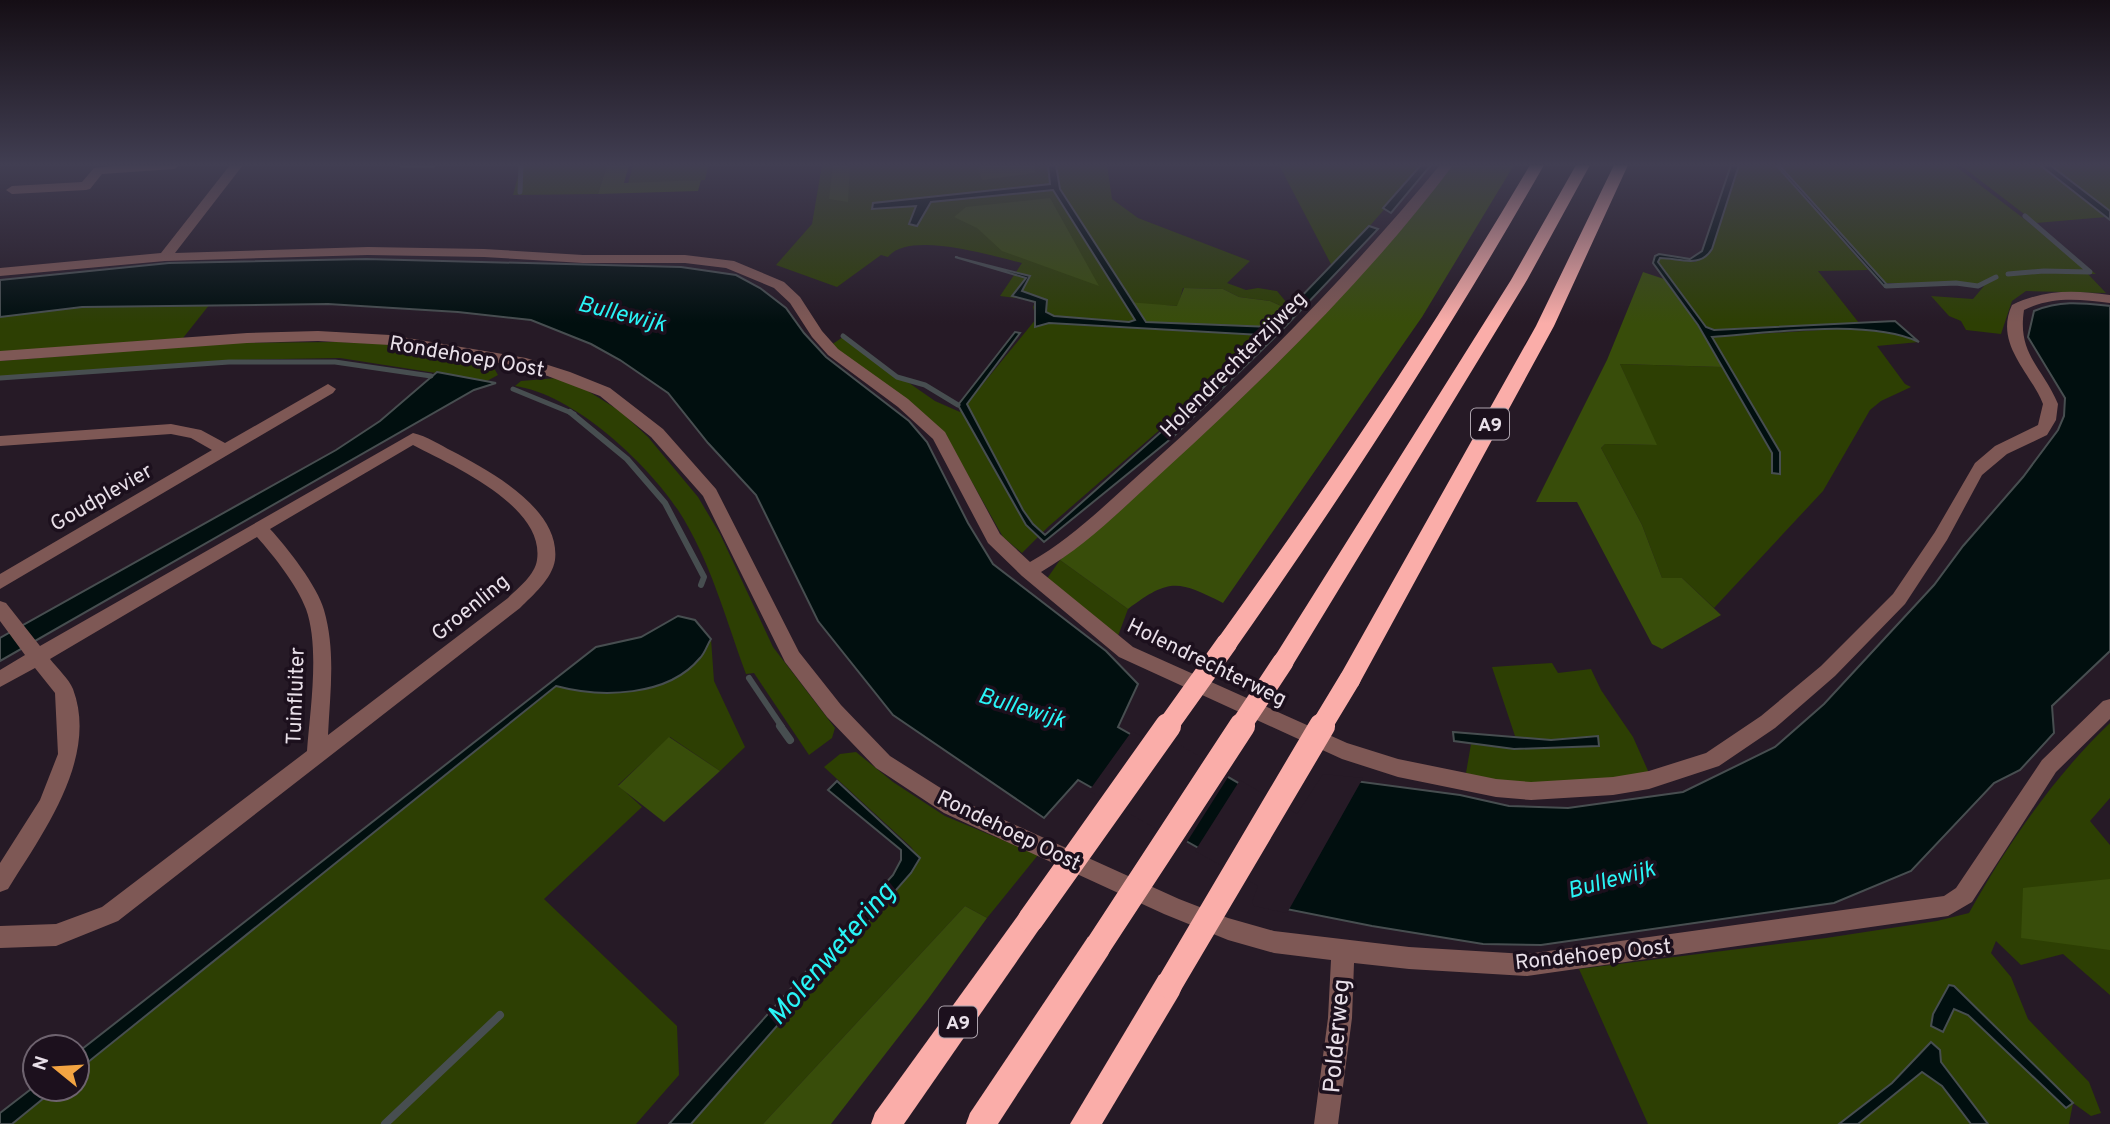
<svg xmlns="http://www.w3.org/2000/svg" width="2110" height="1124" viewBox="0 0 2110 1124" font-family="Overpass,sans-serif">
<rect width="100%" height="100%" fill="#261a26"/>
<!-- green -->
<g fill="#2d3f03" fill-rule="evenodd">
<polygon points="521,165 607,165 598,194 513,195"/>
<polygon points="633,165 708,165 705,180 628,184"/>
<path d="M822,165h285l5,34 26,19 112,43 -23,22 19,7 12,-2 19,3 10,12 9,4 -6,3 -20,-9 -31,-4 -16,-8 -40,-1 -5,18 -22,-1 116,22 -101,93 -123,107 -26,26 -19,-16 -52,-92 -120,-100 12,-8 92,64 25,11 76,-93 -3,-12 2,-5 -4,-2 -31,-4 22,-33c-30,-7 -113,-33 -134,-6l-7,-2 -44,32 -61,-22 36,-41z"/>
<polygon points="1279,165 1423,165 1333,268"/>
<polygon points="1739,165 1776,165 1868,270 1818,271 1859,323 1714,330 1706,327 1658,262 1659,258 1695,262 1712,249"/>
<polygon points="1779,165 1954,165 2096,274 2088,274 2106,293 2026,291 2012,301 2001,334 1966,330 1961,321 1949,316 1931,296 1973,299 1984,286 1948,283 1885,283"/>
<polygon points="1960,165 2040,165 2106,217 2036,223"/>
<polygon points="2050,165 2110,165 2110,211"/>
<polygon points="210,304 183,338 0,352 0,317 82,307"/>
<polygon points="1851,328 1902,334 1919,342 1877,346 1905,384 1911,387 1881,401 1870,410 1823,491 1714,608 1682,578 1662,578 1642,525 1601,448 1605,444 1656,445 1620,364 1722,367 1772,453 1772,473 1780,474 1780,452 1712,337"/>
<polygon points="338,342 384,344 481,360 491,363 498,375 487,381 340,358 231,360 0,378 0,361 231,343"/>
<path d="M557,378l26,10 37,23 28,26 50,60 22,37 53,113 62,81 -3,10 -23,17 -55,-82 -8,1c-20,-54 -36,-115 -68,-164 -32,-48 -105,-116 -163,-124l6,-5z"/>
<polygon points="1060,560 1128,609 1118,636 1046,580"/>
<polygon points="711,639 714,681 745,747 720,771 670,737 618,785 642,807 544,899 677,1026 679,1075 636,1124 12,1124 55,1089 77,1089 77,1071 556,686 631,689 655,687 701,657"/>
<polygon points="1552,663 1558,673 1591,669 1601,690 1633,737 1649,773 1554,787 1485,779 1466,773 1471,744 1514,749 1598,745 1598,736 1551,740 1516,739 1492,667"/>
<path d="M2110,723v75l-20,23 20,24v150l-47,-41 -42,11 -25,-24 -5,12 20,24 17,42 61,63 12,31 -10,3 -18,-13 -4,21h-81l-47,-62 -1,-12 -9,-8 -39,41 -53,41h-191l-69,-155 247,-31 111,-17 32,-8c37,-67 86,-138 141,-190zM1954,986l119,117 -7,5 -98,-93 -14,-6z"/>
<polygon points="856,752 893,782 945,816 1038,855 987,918 965,906 763,1124 691,1124 911,873 920,859 911,847 824,767 840,754"/>
<polygon points="1922,1072 1942,1086 1971,1124 1858,1124"/>
</g>
<!-- forest -->
<g fill="#384d0a">
<polygon points="607,165 629,165 624,183 701,180 698,191 598,194"/>
<polygon points="833,165 850,165 848,202 829,199"/>
<polygon points="982,165 1035,165 1035,173 982,180 978,168"/>
<path d="M1453,165h61l-92,152 -199,286c-45,-23 -54,-25 -95,6l-68,-49 195,-177z"/>
<polygon points="1050,198 1099,286 1002,251 977,228 954,217 966,207"/>
<polygon points="1643,272 1664,279 1698,325 1722,367 1620,364 1657,445 1605,444 1601,448 1642,525 1662,578 1682,578 1721,615 1662,649 1652,644 1577,502 1536,502 1607,360"/>
<polygon points="1184,288 1223,289 1239,297 1270,301 1290,310 1272,327 1146,322 1128,302 1177,306"/>
<polygon points="669,737 720,771 664,822 618,786"/>
<polygon points="2110,879 2110,950 2021,938 2023,888"/>
<polygon points="965,906 987,918 928,999 831,1124 763,1124"/>
</g>
<!-- water -->
<g fill="#010f0f" stroke="#474e50" stroke-width="2">
<polygon points="1048,165 1056,165 1060,189 1146,322 1272,327 1369,226 1378,229 1281,331 1173,437 1044,542 1026,525 958,405 1015,332 1020,333 967,404 1023,510 1033,524 1045,535 1161,432 1267,332 1261,335 1049,323 1035,327 1035,302 1012,296 1026,278 955,257 1030,276 1022,291 1047,300 1046,312 1054,316 1129,322 1135,320 1053,190 931,202 917,226 909,224 916,206 872,209 873,203 1050,184"/>
<polygon points="1421,165 1431,165 1391,213 1383,208"/>
<path d="M1731,165h8l-27,84c-12,20 -33,9 -52,9l-2,4 48,65 8,3 181,-9 24,21c-50,-24 -150,-9 -207,-5l68,115v22l-8,-1v-20l-74,-128 -45,-62 2,-7 4,-2 31,5 12,-8z"/>
<polygon points="1776,165 1779,165 1889,287 1885,287"/>
<polygon points="2040,165 2050,165 2110,211 2110,220"/>
<path d="M366,259l315,8 55,8 24,13 26,20 18,25 22,24 83,64 18,21 41,81 25,41 113,87 32,33 -20,43 44,25 10,-8 126,74 27,-41 135,18 49,11 59,2 115,-16 92,-45 49,-43 110,-119 29,-39 60,-69 35,-47 6,-14 1,-18 -37,-61 6,-26c27,-11 48,-8 76,-5v345l-58,55 2,27 -34,37 -26,13 -83,88 -77,32 -293,42 -58,-1 -111,-18 -116,-23 6,-19 -184,-104 -34,38 -151,-103 -75,-94 -62,-126 -48,-52 -40,-50 -48,-33 -29,-16 -60,-24 -73,-8 -130,-8 -246,3 -82,10v-37l169,-17z"/>
<polygon points="437,372 496,383 474,390 0,661 0,638 336,450 380,421"/>
<path d="M678,616l17,4 16,19c-4,6 -6,14 -11,19 -32,39 -99,40 -144,28l-479,385v-18l519,-406 45,-10z"/>
<polygon points="1453,732 1551,740 1598,736 1599,746 1514,749 1454,741"/>
<polygon points="837,781 920,858 911,873 691,1124 669,1124 893,875 901,860 901,850 828,790"/>
<polygon points="1949,985 1954,986 2073,1103 2066,1108 1968,1015 1954,1009 1943,1032 1931,1026 1933,1014"/>
<polygon points="1931,1042 1940,1050 1941,1062 1988,1124 1971,1124 1942,1086 1922,1072 1858,1124 1839,1124 1892,1083"/>
<polygon points="35,1086 35,1089 55,1089 12,1124 0,1124 0,1113"/>
</g>
<!-- pier -->
<g fill="#261a26">
<polygon points="1132,731 1162,747 1173,741 1230,774 1185,845 1089,791"/>
<polygon points="1323,774 1363,778 1287,913 1254,906 1252,902 1258,886 1195,851 1240,780 1297,814"/>
</g>
<g fill="none" stroke-linecap="round" stroke-linejoin="round">
<!-- stream-far2 -->
<g stroke="#474e50" stroke-width="5">
<polyline points="402,165 433,165"/>
<polyline points="520,192 521,165"/>
<polyline points="2008,274 2044,271 2090,272 2025,216"/>
<polyline points="1886,286 1956,283 1978,286 1996,277"/>
<polyline points="843,336 897,377 925,385 958,405"/>
<polyline points="0,378 229,362 335,362 431,376"/>
<polyline points="513,389 574,414"/>
</g>
<!-- stream-far1 -->
<g stroke="#474e50" stroke-width="6">
<polyline points="570,412 627,459 665,503 704,577 701,585"/>
<polyline points="749,678 782,727"/>
</g>
<!-- stream -->
<g stroke="#474e50" stroke-width="8">
<polyline points="780,726 790,740"/>
<polyline points="385,1124 500,1015"/>
</g>
<!-- minor -->
<g fill="#7e5855" fill-rule="evenodd">
<polygon points="124,165 180,165 174,169 102,174 90,189 86,190 12,194 6,190 12,186 82,182 94,168"/>
<path d="M230,165h13l-68,88 193,-6 116,2 99,6h102l49,6 50,21 16,15 22,34 16,18 70,50 37,33 55,102 30,28c46,-26 83,-65 123,-100 103,-92 199,-191 287,-297h13c-82,110 -184,209 -285,302 -41,37 -79,77 -127,105l92,75 214,96 51,16 98,20 35,3 82,-5 36,-6 57,-18 55,-37 60,-50 72,-72 42,-62 40,-69 20,-17 43,-21 5,-21c-13,-33 -49,-60 -31,-99 33,-16 62,-15 98,-10v8c-31,-4 -58,-7 -86,7 -7,45 19,57 34,94l-2,16 -9,15 -40,19 -25,21 -35,65 -42,64 -70,72 -60,52 -56,38 -70,23 -36,6 -82,5 -35,-3 -98,-20 -56,-18 -223,-102 -97,-81 -34,-33 -55,-104 -35,-32 -70,-52 -16,-18 -22,-34 -16,-15 -48,-20 -41,-5h-102l-99,-6 -116,-2 -203,6 -165,15v-8l161,-15z"/>
<polygon points="318,331 390,335 526,358 570,372 610,388 663,429 716,489 799,652 841,705 890,756 958,799 1179,899 1228,918 1274,931 1409,947 1527,954 1944,896 1956,888 2042,760 2103,701 2110,699 2110,719 2056,772 1972,902 1948,916 1527,976 1409,969 1354,963 1352,1018 1338,1124 1314,1124 1328,1018 1331,960 1274,953 1228,940 1164,914 944,813 876,768 827,717 785,662 703,496 651,437 600,396 524,367 390,345 318,341 247,343 0,361 0,351 247,333"/>
<polygon points="328,384 336,389 333,393 0,589 0,574 212,450 191,438 171,434 0,446 0,436 171,424 201,430 225,443"/>
<path d="M413,433c14,3 27,12 39,18 38,20 109,58 103,109 -3,19 -22,35 -35,48l-402,313 -62,25 -56,2v-22l56,-2 46,-17 205,-156c3,-41 13,-103 -1,-142 -9,-24 -32,-53 -49,-72l-207,122c7,9 19,20 23,30 26,69 -31,145 -65,200l-8,3v-29l40,-63 18,-46 -3,-61 -20,-25 -35,19v-17l25,-15 -25,-34v-20l6,2 34,43zM413,445c40,21 132,61 124,115 -2,15 -19,28 -29,38l-180,137c2,-41 8,-84 -4,-125 -6,-23 -37,-63 -54,-81z"/>
</g>
<!-- highway -->
<g fill="#faada9" fill-rule="evenodd">
<path d="M1530,165h14c-95,167 -199,327 -309,484l-8,3 -8,-3 -3,-6 3,-6c110,-153 215,-309 311,-472z"/>
<polygon points="1576,165 1590,165 1527,280 1291,668 1283,671 1275,668 1272,662 1275,656 1511,280"/>
<polygon points="1614,165 1628,165 1554,326 1358,686 1350,688 1342,686 1339,679 1342,672 1536,326"/>
<polygon points="1031,906 1040,910 1044,919 1040,928 904,1124 871,1124 875,1113 1022,910"/>
<polygon points="1098,933 1108,937 1112,946 1108,955 998,1124 966,1124 970,1113 1088,937"/>
<polygon points="1169,971 1179,975 1183,985 1179,995 1102,1124 1070,1124 1159,975"/>
</g>
<!-- highway-bridge-far1 -->
<g stroke="#faada9" stroke-width="21">
<polyline points="1167,727 1227,643"/>
<polyline points="1240,727 1283,662"/>
<polyline points="1321,727 1350,679"/>
</g>
<!-- highway-bridge -->
<g stroke="#faada9" stroke-width="26">
<polyline points="1031,919 1168,726"/>
<polyline points="1098,946 1242,726"/>
<polyline points="1169,985 1322,726"/>
</g>
</g>
<!-- sky -->
<linearGradient id="sky" x2="0" y2="1"><stop stop-color="#150e15"/><stop offset="0.51" stop-color="#413e52"/><stop offset="1" stop-color="#413e52" stop-opacity="0"/></linearGradient>
<rect width="2110" height="323" fill="url(#sky)"/>
<g text-anchor="middle" stroke-width="7" stroke-linejoin="round" paint-order="stroke">
<!-- shield labels -->
<g fill="#1c101d" stroke="#aca2ac" stroke-width="2">
<rect x="1471" y="408.5" width="38" height="31" rx="5"/>
<rect x="939" y="1006.5" width="38" height="31" rx="5"/>
</g>
<g font-size="19" font-weight="bold" fill="#e9e0e9">
<text x="1490" y="431">A9</text>
<text x="958" y="1029">A9</text>
</g>
<!-- street labels -->
<g font-size="21" fill="#e9e0e9" stroke="#1c101d">
<text transform="translate(467 356) rotate(10)" y="7">Rondehoep Oost</text>
<text transform="translate(1233 364) rotate(-45)" y="7">Holendrechterzijweg</text>
<text transform="translate(101 497) rotate(-30)" y="7">Goudplevier</text>
<text transform="translate(470 607) rotate(-39)" y="7">Groenling</text>
<text transform="translate(1207 662) rotate(26)" y="7">Holendrechterweg</text>
<text transform="translate(295 696) rotate(-88)" y="7">Tuinfluiter</text>
<text transform="translate(1009 830) rotate(26)" y="7">Rondehoep Oost</text>
<text transform="translate(1593 954) rotate(-6)" y="7">Rondehoep Oost</text>
</g>
<!-- water labels -->
<g font-size="23" font-style="italic" fill="#29f4f6" stroke="#1c101d">
<text transform="translate(622 313) rotate(14)" y="8">Bullewijk</text>
<text transform="translate(1022 707) rotate(17)" y="8">Bullewijk</text>
<text transform="translate(1611 879) rotate(-15)" y="8">Bullewijk</text>
</g>
<!-- near-street labels -->
<g font-size="24" fill="#e9e0e9" stroke="#1c101d">
<text transform="translate(1336 1036) rotate(-85)" y="8">Polderweg</text>
</g>
<!-- near-water labels -->
<g font-size="28" font-style="italic" fill="#29f4f6" stroke="#1c101d">
<text transform="translate(830 953) rotate(-49)" y="10">Molenwetering</text>
</g>
</g>
<!-- north arrow -->
<g transform="translate(56 1068) rotate(288)"><circle r="33" fill="#1c101d" stroke="#6e636f" stroke-width="2"/>
<path d="M0-5L12 26L0 18L-12 26Z" fill="#f3a442"/>
<text y="-10" font-size="19" font-weight="bold" text-anchor="middle" fill="#e9e0e9">N</text>
</g>
</svg>
